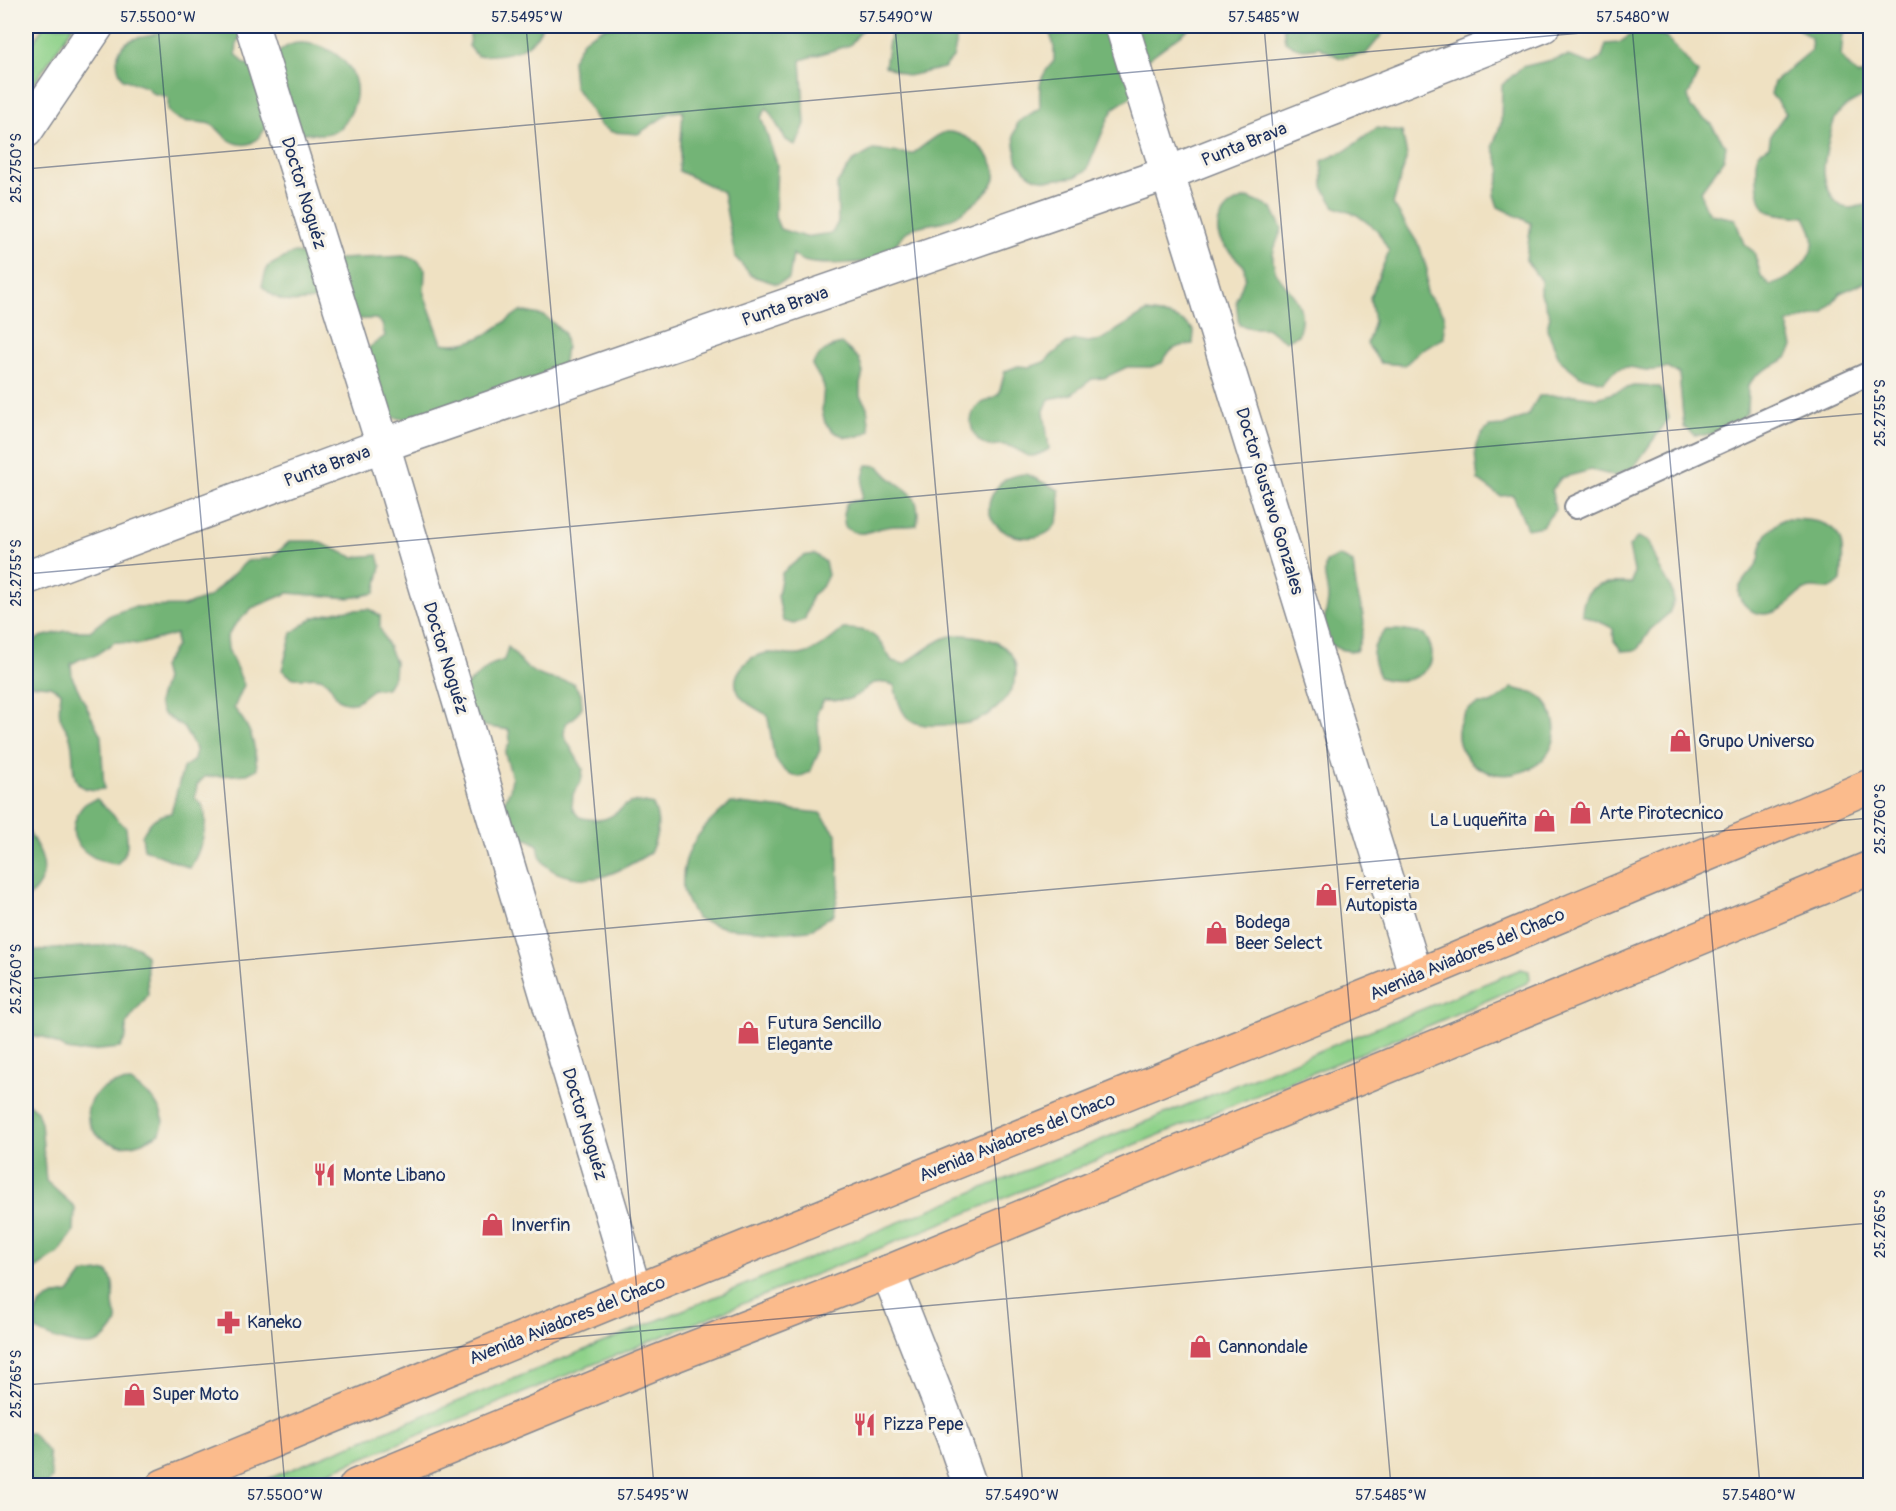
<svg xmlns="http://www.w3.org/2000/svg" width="1896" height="1511" viewBox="0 0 1896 1511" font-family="Pangolin,sans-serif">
<rect width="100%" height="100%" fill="#f7f3e8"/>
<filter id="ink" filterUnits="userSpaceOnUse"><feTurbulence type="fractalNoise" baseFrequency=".0167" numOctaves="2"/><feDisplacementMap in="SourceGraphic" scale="12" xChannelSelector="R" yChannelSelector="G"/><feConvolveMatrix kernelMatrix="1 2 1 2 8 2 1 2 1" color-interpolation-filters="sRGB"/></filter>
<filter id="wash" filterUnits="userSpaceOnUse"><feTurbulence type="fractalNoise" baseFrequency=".008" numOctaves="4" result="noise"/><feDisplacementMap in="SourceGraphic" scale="24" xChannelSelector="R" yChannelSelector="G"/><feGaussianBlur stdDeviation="1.35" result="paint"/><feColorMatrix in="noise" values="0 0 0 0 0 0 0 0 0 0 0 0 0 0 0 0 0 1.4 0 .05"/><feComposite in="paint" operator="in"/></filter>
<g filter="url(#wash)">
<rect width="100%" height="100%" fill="#efe1c2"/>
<!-- green -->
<g fill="#8fd28a" stroke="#558074" stroke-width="1.5">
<polygon points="44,26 73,26 26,95 26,53"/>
<polygon points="1521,969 1529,971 1530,979 1527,983 1435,1023 296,1485 253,1485"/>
</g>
<!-- forest -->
<g fill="#73b476" stroke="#47726a" stroke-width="1.5">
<path d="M175,26h68l1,6 -7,10 -1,12 9,10c5,0 10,1 14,0 19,-5 23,-23 45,-21 33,2 64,32 48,67 -3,6 -7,15 -13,19 -10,7 -24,5 -36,4l-24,-29c-11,20 -23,54 -51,35 -7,-5 -10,-12 -18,-15 -18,-5 -27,3 -42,-13v-14l-16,-4 -4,-5 -25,-9c-8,-13 -9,-29 6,-38 6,-4 16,-4 23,-6 8,-3 16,-6 23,-9z"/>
<path d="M471,26h71c-11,28 -38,29 -65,30l-8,-10z"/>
<path d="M607,26h258l-15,19 -49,15 4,64 -9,22 -10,-6 -19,-32 -6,9 16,47 -2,53 5,12 25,8 27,-4 6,-11 -1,-38 15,-22 21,-12 39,4c8,-5 26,-21 34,-22 20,-2 57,28 48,49 -7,15 -34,35 -49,40 -10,3 -21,3 -31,7 -17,6 -17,21 -29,28 -13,8 -65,10 -81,5 -4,-1 -8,-4 -11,-7l-4,25 -12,5 -25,-8 -17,-19 -12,-65 -44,-21 4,-60 -12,1 -33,22 -26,-2 -11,-6 -27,-40 -2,-26 12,-21z"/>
<polygon points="890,26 953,26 956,32 956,45 953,58 944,68 908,76 885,66 891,29"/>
<path d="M1048,26h52l9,19 9,8 11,-7 12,-20h52l-45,33 -13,35 -21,14 -6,11 -21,51 -12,7 -25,3 -15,-2 -10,-7 -8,-11 -3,-25 4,-13 22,-14c-1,-22 -2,-30 14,-47v-14z"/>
<path d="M1283,26h106l-23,28 -26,4 -21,-11c-14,3 -22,3 -34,-6z"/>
<path d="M1794,26h58l-9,8 -2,23 17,19 12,-6v22h-2c-11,12 -23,10 -32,25 -5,9 -11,39 -12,50 -1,13 8,39 23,41 7,0 17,-3 23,-4v76l-30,13 -16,20 -37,10 6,24 -6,11 -31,17 -8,11 -1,26 -16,19 -11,4h-26l-10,-8 -5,-53 -12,-7c-26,12 -42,-15 -63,15l-24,-6 -20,-16 -13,-31 3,-13 -9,-22v-13l-15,-21 5,-37 -33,-16 -4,-12 7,-25 -8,-24 8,-23 1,-38 20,-18 46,-11 24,8 10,-7 4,-13 13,-1 21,-15 26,9 32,36 -10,23 3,12 19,15 16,23 -2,13 -23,32 2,13 8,10 24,5 9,25 10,8 7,24 9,9c18,-3 39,-21 43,-40 2,-9 -4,-20 -8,-28 -9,-1 -30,-2 -37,-6 -13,-8 -12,-44 -10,-58l11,-7 2,-12 15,-21 -15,-19 3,-12 38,-32 -1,-12z"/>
<polygon points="1377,128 1402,132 1407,156 1393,204 1420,247 1427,270 1426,293 1444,314 1444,338 1422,349 1405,365 1381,363 1367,344 1374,321 1370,297 1389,251 1377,230 1357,215 1335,207 1323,187 1322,161 1345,151"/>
<path d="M1248,198l24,10 10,21c-3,8 -9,19 -9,27 -1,34 40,35 25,79l-12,6 -20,-13h-14l-13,-3 -3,-25 9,-22 -1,-12c-7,-7 -15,-14 -21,-22 -14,-20 3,-43 25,-46z"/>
<path d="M293,253l13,1 12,6 87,-4 12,4 8,9 -1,25 18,49c31,6 54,-15 78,-32l25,5 19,17 2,13 -3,24 -132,53 -41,-6 -27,-65 22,-16 -3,-12 -6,-5h-25l-32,-20c-26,4 -38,7 -57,-13l5,-19z"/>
<path d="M1146,312c19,3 35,4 48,19l-1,13c-17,2 -23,4 -31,19l-11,4h-24l-23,11 -12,1 -20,15 -23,5 -5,12 5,38c-28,17 -23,-2 -46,-4 -5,-1 -10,1 -14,1 -17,-4 -25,-29 -10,-41 6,-4 14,-7 20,-11l6,-23 13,-5 12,1 14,-5 20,-17 11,-5 13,2 13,-2z"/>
<path d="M842,344l17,15 4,14 -3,11v12l7,11 3,24 -11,5 -13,1 -12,-5 -9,-9 -3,-13 2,-24 -12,-21c8,-13 15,-18 30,-21z"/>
<path d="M1633,386l27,1 9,31 -35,49 -19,9 -24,-6 -30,8 -9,12 3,20 -13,16 -15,3 -14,-34 -13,1 -22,-16c-2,-25 -9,-35 11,-53l14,-1 24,-10 12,-20 36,-1 23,3z"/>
<path d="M867,465l12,1c18,27 44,18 38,59 -10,2 -20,0 -30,2 -19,2 -23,13 -42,0l-2,-13 4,-12 14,-2c2,-13 0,-23 6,-35z"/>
<path d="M1026,474l33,16c1,13 3,31 -8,40 -23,20 -81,-2 -56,-40 8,-12 17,-15 31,-16z"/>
<path d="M1784,519c21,0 52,0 57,24 3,11 1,26 0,38 -3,3 -8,7 -11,8 -8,1 -16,-3 -23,0 -16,6 -20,25 -44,25 -6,0 -12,-3 -16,-7 -22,-19 5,-31 12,-47 1,-4 1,-9 2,-13 4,-14 12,-21 23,-28z"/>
<path d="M1638,537l11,5 10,25 12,21 3,13 -5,12 -19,17 -13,20 -15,1 -8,-10 -1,-12c-10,-8 -21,-8 -31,-15 1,-33 24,-32 50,-31l2,-12 -5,-24z"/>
<path d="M290,541h26l37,16 25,-2 3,11 -6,27 -25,5 -62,-5 -36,15 -18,18 -7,11 1,12 16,36 -10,23c18,21 21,35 23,61l-10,5 -43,3 -7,8 -2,13c4,4 8,7 9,12 5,17 -5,43 -14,58l-46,-19 -2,-13c8,-15 12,-20 29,-23l12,-45 11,-8 2,-11 -13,-22 -20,-13 -5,-11 7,-24 -3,-12 14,-21v-12l-36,10 -25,-2 -21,14 -12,2 -11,6 1,13 29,59 3,53c-42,6 -26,-28 -34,-52 -2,-7 -9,-14 -10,-21 -2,-8 1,-17 1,-24l-11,-6 -24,-2v-36l14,-11 25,-6h25l20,-16 23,-8 51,-1 25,-9 38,-36 24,-3z"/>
<polygon points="815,554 825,562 828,575 822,587 812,595 805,619 794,624 783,621 778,596 782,573 803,556"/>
<path d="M1339,556l14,7c1,8 2,16 3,24 6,29 14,33 0,64 -21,0 -34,-6 -32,-29 1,-8 4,-16 4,-23 0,-15 -6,-22 -2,-37z"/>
<path d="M369,609l11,7v12l15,34 -1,14 -7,12 -14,1 -18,14c-28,-1 -16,-15 -32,-24 -9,-5 -20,1 -29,-1 -4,-1 -9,-6 -12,-8l10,-37 21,-15 25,-7z"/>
<path d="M843,629c30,-1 34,7 49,32l12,3c14,-9 28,-21 43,-27 10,-3 22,-2 32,0 59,11 40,67 -4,84 -9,4 -22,3 -32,4 -36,3 -41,-8 -49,-40 -29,-9 -25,8 -45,14 -7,2 -17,1 -25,1l-7,12 3,38 -10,22 -11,5c-33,-9 -24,-35 -32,-62 -9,-6 -24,-12 -29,-23 -9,-18 11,-37 29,-39 13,-1 24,5 37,1 14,-4 28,-15 39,-25z"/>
<path d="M1386,630h13l25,4c25,35 -14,55 -45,43 -9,-20 -9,-31 7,-47z"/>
<path d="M508,647c7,6 12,15 19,21 14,11 30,11 46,15l8,11 1,13 -7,10 -10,7 -1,12 19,33 -2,13 -8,12 -1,14 7,9c8,2 17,4 25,2 23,-7 16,-24 49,-14 8,17 5,30 -3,48 -13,8 -30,18 -46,23 -17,6 -55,1 -63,-18 -2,-4 -2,-9 -3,-13l-10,-6 -13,1 -16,-28 11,-22 2,-12 -7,-25 5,-11 -1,-12 -25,-4 -27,-33 34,-28 13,-5z"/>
<path d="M1512,688c9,2 19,4 27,8 8,5 12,14 14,22 15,53 -64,78 -90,34 -10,-16 -5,-40 13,-47 4,-2 10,0 14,-1 7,-3 16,-11 22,-16z"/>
<path d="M97,799l29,29c2,16 3,24 -9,36 -15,-1 -33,-9 -41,-23 -6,-10 0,-28 8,-36 3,-3 9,-5 13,-6z"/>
<path d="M731,803l89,10 17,22 2,54 -5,25 -24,16 -24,2 -61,-4 -28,-9c-5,-9 -13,-20 -14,-30 -3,-40 20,-63 48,-86z"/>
<path d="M26,826c16,30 30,47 0,74z"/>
<polygon points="125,944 138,947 146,956 148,995 126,1024 126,1037 120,1048 79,1052 67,1050 44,1037 26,1037 26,951"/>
<path d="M117,1083l14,-1 22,17 7,11 4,11 -4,12c-7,3 -14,8 -21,10 -45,15 -78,-44 -22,-60z"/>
<polygon points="26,1102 37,1111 41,1123 46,1181 75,1207 74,1231 59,1253 28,1274 26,1279"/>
<path d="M107,1271c9,14 6,17 6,32 0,6 5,11 4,18 -2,8 -13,20 -22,23 -14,4 -47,-6 -59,-14 -5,-25 9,-34 33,-37l14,-19z"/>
<polygon points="26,1433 32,1433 48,1452 52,1478 46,1485 26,1485"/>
</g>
</g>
<g filter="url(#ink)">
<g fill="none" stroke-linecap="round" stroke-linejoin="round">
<defs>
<polyline id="service" points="1576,507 1870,373"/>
<g id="minor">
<polyline points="252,26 383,445 635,1292"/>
<polyline points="1122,26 1416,976"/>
<polyline points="26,131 97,26"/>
<polyline points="26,578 383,445 1169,173 1543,26"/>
<polyline points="888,1272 953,1437 970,1486"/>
</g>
<g id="trunk">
<polyline points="163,1486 635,1292 1416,976 1870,786"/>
<polyline points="356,1486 657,1362 888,1272 1870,868"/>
</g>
</defs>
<!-- service casing -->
<use href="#service" stroke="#858890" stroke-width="26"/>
<!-- minor casing -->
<use href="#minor" stroke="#858890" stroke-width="36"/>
<!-- trunk casing -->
<use href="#trunk" stroke="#858890" stroke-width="36"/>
<!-- service -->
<use href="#service" stroke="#fff" stroke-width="22"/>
<!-- minor -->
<use href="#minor" stroke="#fff" stroke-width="33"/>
<!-- trunk -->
<use href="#trunk" stroke="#fbbb8c" stroke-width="33"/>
</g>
</g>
<!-- ticks -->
<path fill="none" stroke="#1b2f5e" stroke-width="1.5" stroke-opacity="0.45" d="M158,26l127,1460M526,26l128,1460M895,26l128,1460M1264,26l127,1460M1632,26l128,1460M26,169l1636,-143M26,574l1844,-161M26,979l1844,-161M26,1385l1844,-162"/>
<!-- icons -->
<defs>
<symbol id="shop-bare" viewBox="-9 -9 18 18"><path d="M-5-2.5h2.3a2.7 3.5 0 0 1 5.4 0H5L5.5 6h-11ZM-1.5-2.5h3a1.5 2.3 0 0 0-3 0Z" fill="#d1495b" stroke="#f7f3e8" stroke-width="2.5" paint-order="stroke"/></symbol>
<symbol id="restaurant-bare" viewBox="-9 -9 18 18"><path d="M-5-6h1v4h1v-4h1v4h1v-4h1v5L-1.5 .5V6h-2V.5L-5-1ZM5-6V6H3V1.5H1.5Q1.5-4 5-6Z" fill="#d1495b" stroke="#f7f3e8" stroke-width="2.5" paint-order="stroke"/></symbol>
<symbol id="pharmacy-bare" viewBox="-9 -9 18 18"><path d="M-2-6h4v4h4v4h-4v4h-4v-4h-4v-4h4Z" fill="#d1495b" stroke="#f7f3e8" stroke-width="2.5" paint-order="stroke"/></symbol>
</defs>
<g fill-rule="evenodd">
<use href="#shop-bare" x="1664" y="724" width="33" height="33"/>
<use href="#shop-bare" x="1564" y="796" width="33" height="33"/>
<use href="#shop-bare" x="1528" y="804" width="33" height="33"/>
<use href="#shop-bare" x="1310" y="878" width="33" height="33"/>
<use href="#shop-bare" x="1200" y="916" width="33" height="33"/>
<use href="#shop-bare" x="732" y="1016" width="33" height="33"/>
<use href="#restaurant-bare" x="308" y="1158" width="33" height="33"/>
<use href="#shop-bare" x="476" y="1208" width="33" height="33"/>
<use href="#pharmacy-bare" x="212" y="1306" width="33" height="33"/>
<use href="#shop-bare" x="1184" y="1330" width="33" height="33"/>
<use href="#shop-bare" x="118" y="1378" width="33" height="33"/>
<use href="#restaurant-bare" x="848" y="1408" width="33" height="33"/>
</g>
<g text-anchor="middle" stroke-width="6" stroke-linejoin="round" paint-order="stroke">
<!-- street labels -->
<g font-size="18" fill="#1b2f5e" stroke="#f7f3e8">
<text transform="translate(1244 144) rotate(-22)" y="6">Punta Brava</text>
<text transform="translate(304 193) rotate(73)" y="6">Doctor Noguéz</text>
<text transform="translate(785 306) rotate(-19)" y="6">Punta Brava</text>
<text transform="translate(327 466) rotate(-20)" y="6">Punta Brava</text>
<text transform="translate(1270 501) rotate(73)" y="6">Doctor Gustavo Gonzales</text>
<text transform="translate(446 658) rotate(73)" y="6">Doctor Noguéz</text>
<text transform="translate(1467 954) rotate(-23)" y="6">Avenida Aviadores del Chaco</text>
<text transform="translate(585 1124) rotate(73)" y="6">Doctor Noguéz</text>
<text transform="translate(1017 1137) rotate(-22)" y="6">Avenida Aviadores del Chaco</text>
<text transform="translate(567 1320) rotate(-22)" y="6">Avenida Aviadores del Chaco</text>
</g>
<!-- poi labels -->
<g font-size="18" fill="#1b2f5e" stroke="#f7f3e8" text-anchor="start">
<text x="1698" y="747">Grupo Universo</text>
<text x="1599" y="819">Arte Pirotecnico</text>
<text x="1527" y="826" text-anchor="end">La Luqueñita</text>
<text x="1345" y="890">Ferreteria<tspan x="1345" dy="21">Autopista</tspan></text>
<text x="1235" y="928">Bodega<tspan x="1235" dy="21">Beer Select</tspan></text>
<text x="767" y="1029">Futura Sencillo<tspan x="767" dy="21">Elegante</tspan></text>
<text x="343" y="1181">Monte Libano</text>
<text x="511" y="1231">Inverfin</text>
<text x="247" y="1328">Kaneko</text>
<text x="1218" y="1353">Cannondale</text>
<text x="152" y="1400">Super Moto</text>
<text x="883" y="1430">Pizza Pepe</text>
</g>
</g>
<!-- margin -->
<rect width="1896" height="1511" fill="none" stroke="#f7f3e8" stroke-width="66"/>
<rect x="33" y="33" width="1830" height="1445" fill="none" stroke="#1b2f5e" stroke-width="2"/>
<g font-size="15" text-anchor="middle" fill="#1b2f5e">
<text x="158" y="22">57.5500°W</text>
<text x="527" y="22">57.5495°W</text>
<text x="896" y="22">57.5490°W</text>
<text x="1264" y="22">57.5485°W</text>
<text x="1633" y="22">57.5480°W</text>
<text transform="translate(16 168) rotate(-90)" y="5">25.2750°S</text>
<text transform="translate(1880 413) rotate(-90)" y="5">25.2755°S</text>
<text transform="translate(16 573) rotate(-90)" y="5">25.2755°S</text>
<text transform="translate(1880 819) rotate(-90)" y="5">25.2760°S</text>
<text transform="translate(16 979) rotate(-90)" y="5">25.2760°S</text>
<text transform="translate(1880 1224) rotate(-90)" y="5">25.2765°S</text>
<text transform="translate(16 1384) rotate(-90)" y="5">25.2765°S</text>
<text x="285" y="1500">57.5500°W</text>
<text x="653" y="1500">57.5495°W</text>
<text x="1022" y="1500">57.5490°W</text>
<text x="1391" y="1500">57.5485°W</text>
<text x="1759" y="1500">57.5480°W</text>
</g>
</svg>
